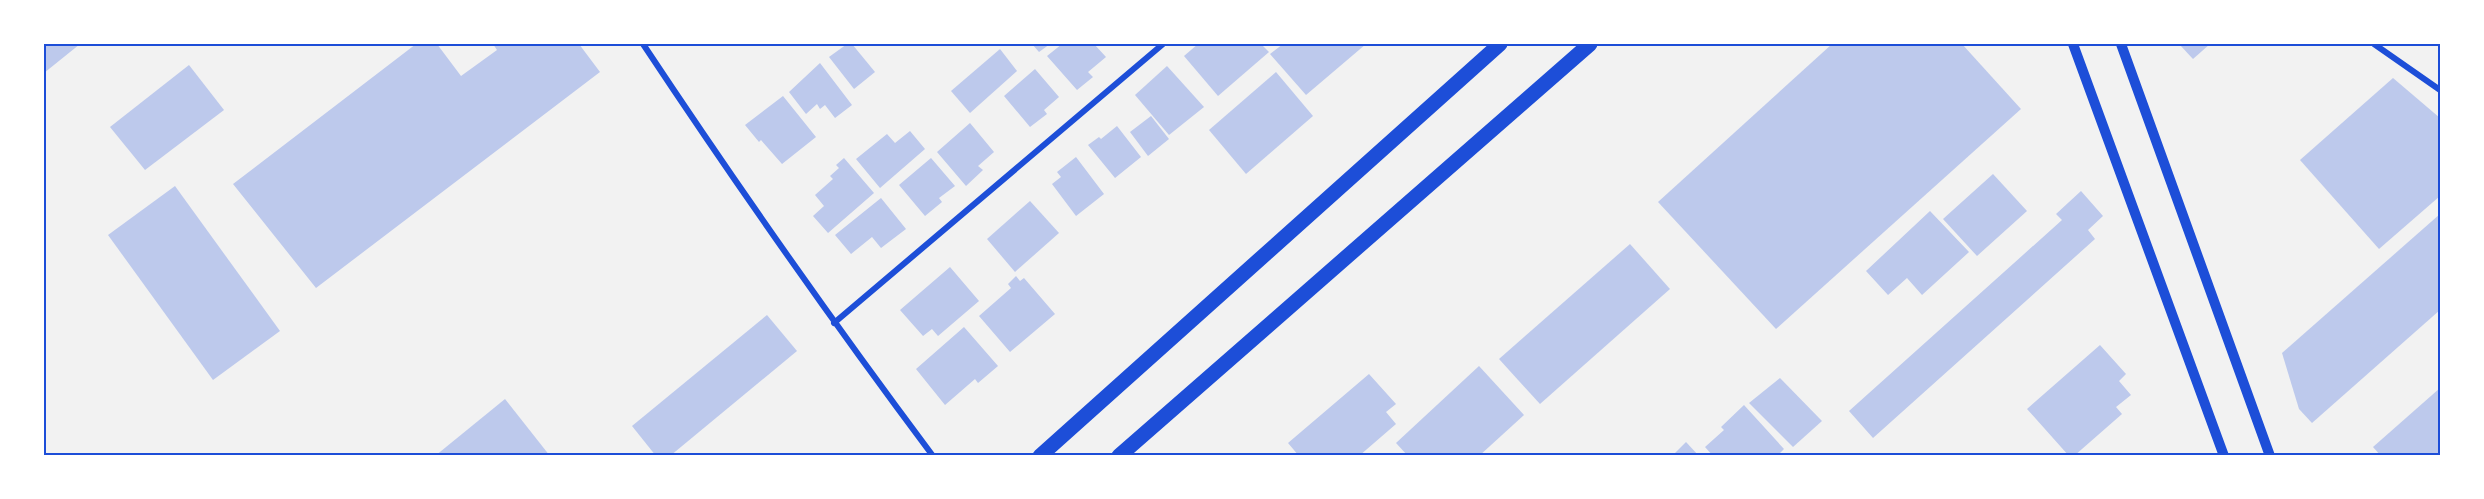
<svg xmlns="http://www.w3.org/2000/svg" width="2484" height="499" viewBox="0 0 2484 499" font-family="Lora,serif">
<rect width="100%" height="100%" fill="#f2f2f2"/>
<!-- building -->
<g fill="#bdc9ec">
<polygon points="44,44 80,44 44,73"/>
<polygon points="416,44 437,44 461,76 497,50 493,44 579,44 600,72 316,288 233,184"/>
<polygon points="847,44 852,44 875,72 854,89 829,57"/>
<polygon points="1032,44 1050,44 1039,52"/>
<polygon points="1062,44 1094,44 1106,57 1088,72 1093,77 1077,90 1047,56"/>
<polygon points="1198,44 1261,44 1269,52 1218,96 1184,56"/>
<polygon points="1283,44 1366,44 1306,95 1270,54"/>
<polygon points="1832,44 1962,44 2021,109 1776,329 1658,202"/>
<polygon points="2179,44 2210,44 2193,59"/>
<polygon points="1000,49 1017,71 970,113 951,91"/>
<polygon points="820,63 852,105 835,118 825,105 820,109 817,104 806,114 789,92"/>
<polygon points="189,65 224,110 145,170 110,127"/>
<polygon points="1167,66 1204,107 1169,135 1135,95"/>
<polygon points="1035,69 1059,97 1044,110 1047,114 1030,127 1004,96"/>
<polygon points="1276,72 1313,116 1246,174 1209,130"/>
<polygon points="2393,78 2440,118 2440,196 2379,249 2300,160"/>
<polygon points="783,96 816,137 782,164 761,140 759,142 745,125"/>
<polygon points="1151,116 1169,139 1148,156 1130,132"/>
<polygon points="970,123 994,152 978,166 983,170 966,186 937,152"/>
<polygon points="1117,126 1141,157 1115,178 1088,145 1099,137 1101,139"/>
<polygon points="910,131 925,149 880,188 856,159 887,134 895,143"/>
<polygon points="1076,157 1104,194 1076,216 1052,184 1061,177 1057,172"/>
<polygon points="844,158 874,193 828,233 813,216 824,206 815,195 833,179 830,176 839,168 836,165"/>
<polygon points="931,158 955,186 939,198 942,202 925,216 899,185"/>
<polygon points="1993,174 2027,211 1977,256 1943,219"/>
<polygon points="175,186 280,331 213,380 108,235"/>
<polygon points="2081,191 2103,216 2088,230 2095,239 1873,438 1849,411 2062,220 2056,214"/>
<polygon points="881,198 906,229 881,248 872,237 851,254 835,235"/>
<polygon points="1030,201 1059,233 1015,272 987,239"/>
<polygon points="1930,211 1969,252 1922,295 1907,278 1888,295 1866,271"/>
<polygon points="2440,214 2440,310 2312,423 2299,409 2282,353"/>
<polygon points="1630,244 1670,289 1540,404 1499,359"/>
<polygon points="950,267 979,301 938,336 932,329 923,336 900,310"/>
<polygon points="1016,276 1020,281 1024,278 1055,314 1010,352 979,316 1011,288 1008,284"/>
<polygon points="767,315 797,351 670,456 656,456 632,426"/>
<polygon points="964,327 998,366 978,383 975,379 945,405 916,369"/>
<polygon points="2100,345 2126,374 2119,381 2131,395 2116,407 2122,414 2074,456 2069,456 2027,409"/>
<polygon points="1479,366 1524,415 1479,456 1408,456 1396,443"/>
<polygon points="1369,374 1396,404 1386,412 1396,424 1359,456 1299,456 1288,443"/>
<polygon points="1780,378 1822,421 1793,447 1749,403"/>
<polygon points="2440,388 2440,456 2381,456 2373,447"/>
<polygon points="505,399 550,456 435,456"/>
<polygon points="1744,405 1784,449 1777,456 1713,456 1705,447 1724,430 1721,427"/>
<polygon points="1686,442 1699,456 1672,456"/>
</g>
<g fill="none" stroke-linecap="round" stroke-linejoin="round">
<!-- minor -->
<g stroke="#1d4ed8" stroke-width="6">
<path d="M643,44c93,140 189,277 290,412"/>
<polyline points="2374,44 2440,90"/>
<polyline points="834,323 1163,44"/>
</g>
<!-- tertiary -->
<g stroke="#1d4ed8" stroke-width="10">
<polyline points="2073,44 2224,456"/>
<polyline points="2121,44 2270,456"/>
</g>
<!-- primary -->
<g stroke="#1d4ed8" stroke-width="15">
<polyline points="1040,456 1500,44"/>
<polyline points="1119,456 1590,44"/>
</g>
</g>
<!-- border -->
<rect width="2484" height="499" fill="none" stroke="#ffffff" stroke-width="90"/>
<rect x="45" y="45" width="2394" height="409" fill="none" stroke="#1d4ed8" stroke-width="2"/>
</svg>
